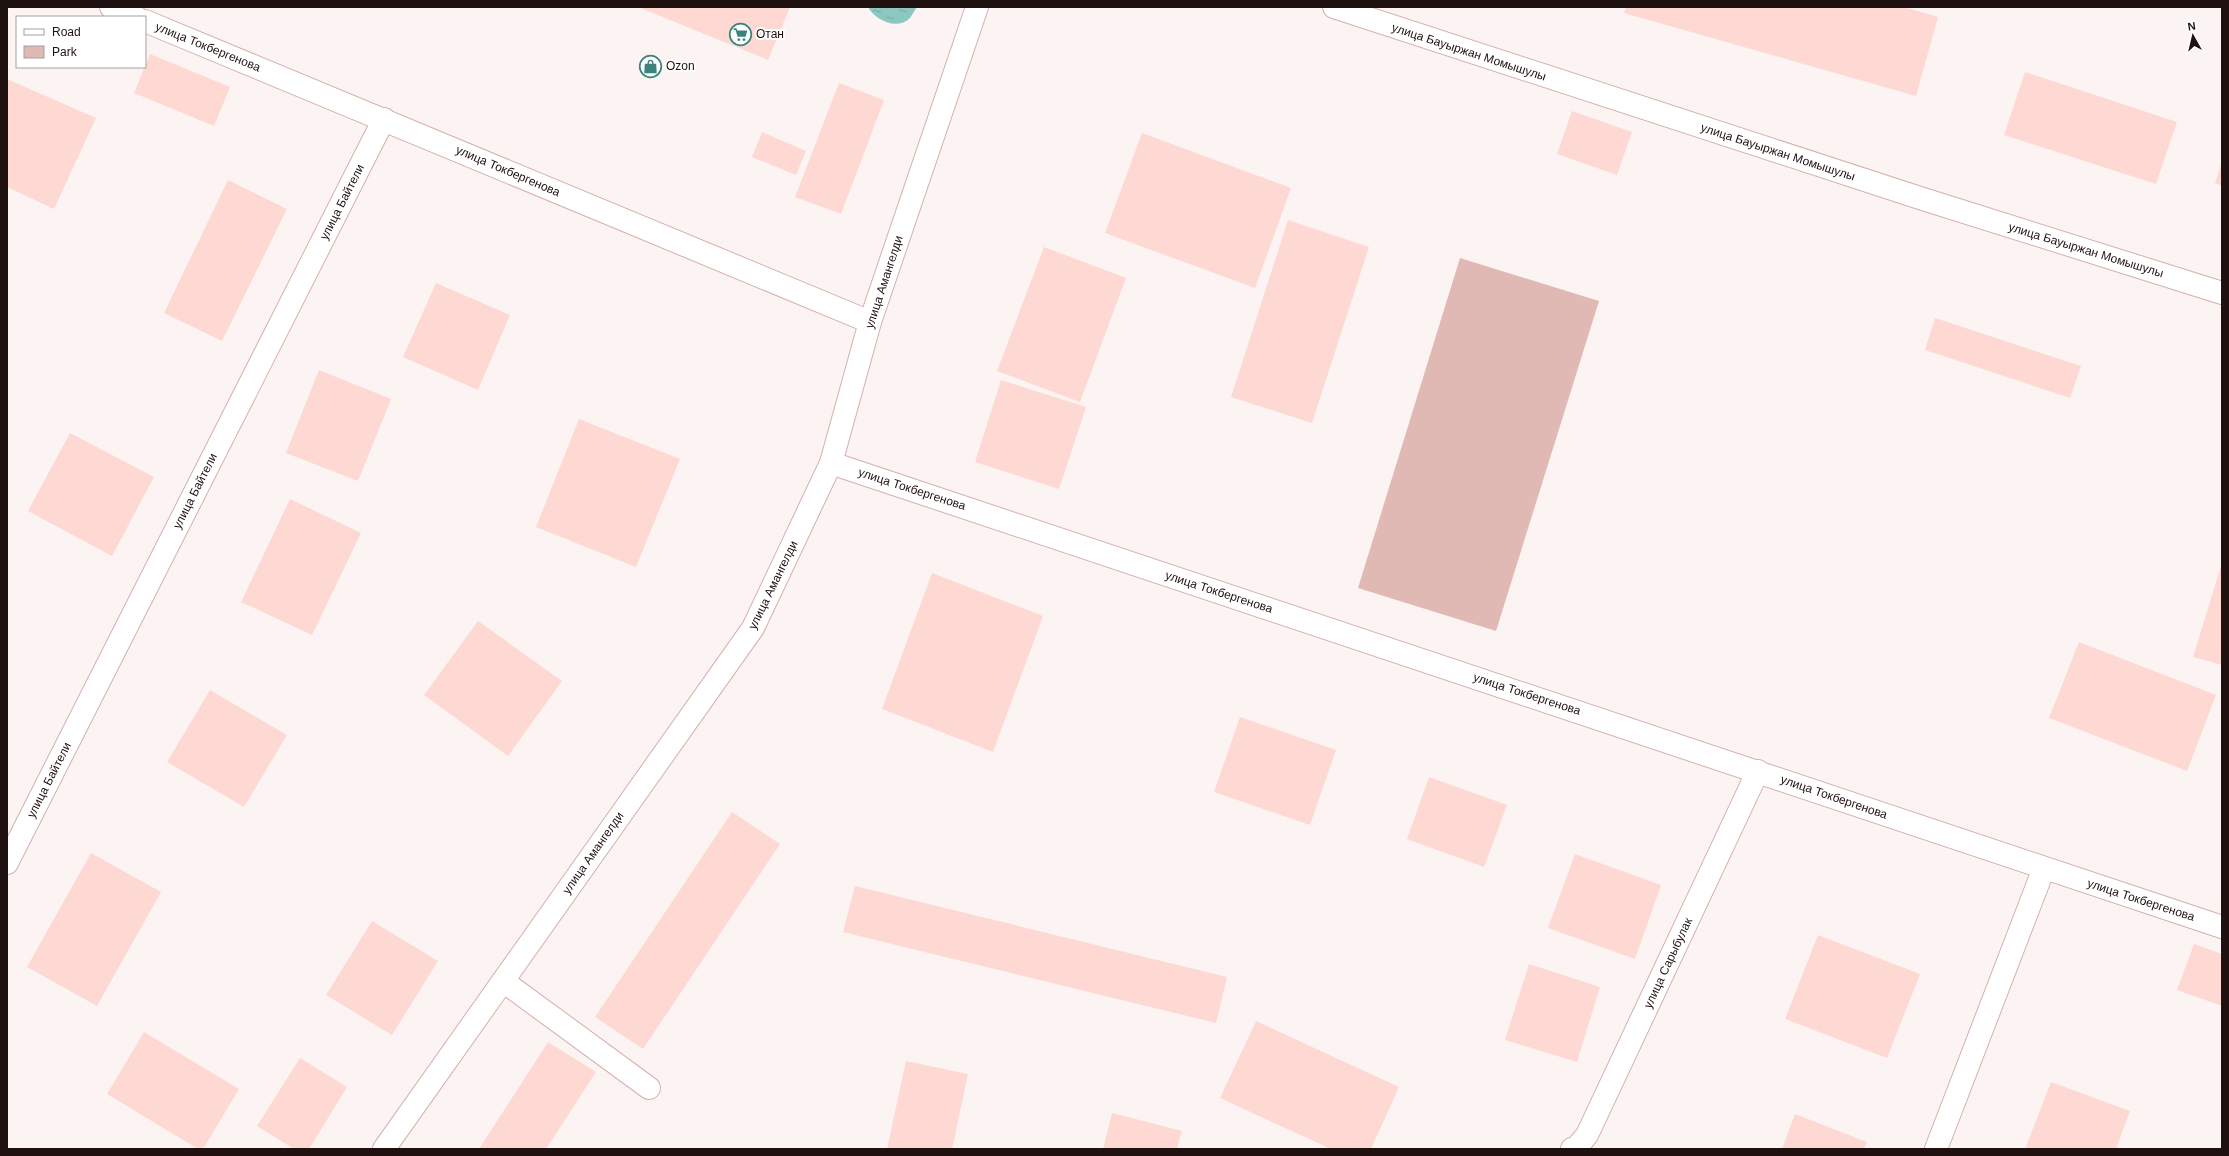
<svg xmlns="http://www.w3.org/2000/svg" width="2229" height="1156" viewBox="0 0 2229 1156" font-family="Arial,sans-serif">
<defs>
<pattern id="water-ripples" width="26" height="14" patternUnits="userSpaceOnUse"><rect width="26" height="14" fill="#8cc7c1"/><path d="M2 4q2-2 4 0t4 0M15 11q2-2 4 0t4 0" fill="none" stroke="#78aaa5"/></pattern>
</defs>
<rect width="100%" height="100%" fill="#fcf4f3"/>
<!-- green -->
<polygon fill="#e1b9b4" points="1460,258 1599,301 1496,631 1358,588"/>
<!-- water -->
<path fill="url(#water-ripples)" d="M868,7h49c-2,3 -5,8 -7,11 -13,13 -35,2 -42,-11z"/>
<!-- building -->
<g fill="#fed8d3">
<polygon points="638,7 790,7 768,60"/>
<polygon points="1626,7 1904,7 1938,17 1916,96 1624,13"/>
<polygon points="150,54 230,87 214,126 134,93"/>
<polygon points="2025,72 2177,122 2156,184 2004,135"/>
<polygon points="7,79 96,118 54,209 7,187"/>
<polygon points="839,83 884,100 841,214 795,197"/>
<polygon points="1572,111 1632,132 1617,175 1557,154"/>
<polygon points="762,132 806,151 796,175 752,157"/>
<polygon points="1142,133 1291,188 1255,288 1105,233"/>
<polygon points="2222,162 2222,186 2215,183"/>
<polygon points="228,180 287,209 222,341 164,313"/>
<polygon points="1288,220 1369,247 1312,423 1231,397"/>
<polygon points="1044,247 1126,278 1080,402 997,371"/>
<polygon points="436,283 510,315 478,390 403,357"/>
<polygon points="1935,318 2081,366 2070,398 1925,350"/>
<polygon points="319,370 391,399 358,481 286,453"/>
<polygon points="1001,380 1086,407 1059,489 975,462"/>
<polygon points="579,419 680,459 636,567 536,527"/>
<polygon points="70,433 154,477 112,556 28,511"/>
<polygon points="290,499 361,533 312,635 241,602"/>
<polygon points="2222,563 2222,665 2193,657"/>
<polygon points="932,573 1043,616 993,752 882,709"/>
<polygon points="478,621 562,681 508,756 424,695"/>
<polygon points="2079,642 2216,695 2187,771 2049,718"/>
<polygon points="210,690 287,735 244,807 167,762"/>
<polygon points="1240,717 1336,750 1310,825 1214,792"/>
<polygon points="1429,777 1507,805 1484,867 1407,839"/>
<polygon points="732,812 780,844 643,1049 595,1017"/>
<polygon points="91,853 161,892 97,1006 27,967"/>
<polygon points="1575,854 1661,885 1635,959 1548,928"/>
<polygon points="855,886 1227,977 1216,1023 843,932"/>
<polygon points="372,921 438,961 392,1035 326,995"/>
<polygon points="1818,935 1920,974 1887,1058 1785,1019"/>
<polygon points="2194,944 2222,954 2222,1006 2177,990"/>
<polygon points="1529,964 1600,987 1577,1062 1505,1040"/>
<polygon points="1256,1021 1399,1087 1371,1149 1331,1149 1220,1098"/>
<polygon points="144,1032 239,1089 203,1149 198,1149 107,1094"/>
<polygon points="548,1042 596,1072 546,1149 479,1149"/>
<polygon points="300,1058 347,1087 309,1149 294,1149 257,1126"/>
<polygon points="906,1061 968,1074 952,1149 887,1149"/>
<polygon points="2051,1082 2130,1111 2116,1149 2025,1149"/>
<polygon points="1112,1113 1182,1131 1177,1149 1103,1149"/>
<polygon points="1795,1114 1867,1142 1864,1149 1782,1149"/>
</g>
<g fill="none" stroke-linecap="round" stroke-linejoin="round">
<defs>
<g id="street">
<polyline points="111,7 136,17"/>
<polyline points="1334,7 1923,199 2222,293"/>
<polyline points="145,21 870,322"/>
<polyline points="831,463 2222,927"/>
<polyline points="7,863 384,119"/>
<polyline points="503,981 649,1088"/>
<polyline points="384,1149 753,628 831,463 870,322 977,7"/>
<polyline points="1572,1149 1576,1148 1587,1135 1758,771"/>
<polyline points="1936,1149 2044,868"/>
</g>
</defs>
<!-- street casing -->
<use href="#street" stroke="#d5b0ab" stroke-width="24"/>
<!-- street -->
<use href="#street" stroke="#fff" stroke-width="22"/>
</g>
<!-- icons -->
<defs>
<symbol id="supermarket-ring" viewBox="-11 -11 22 22"><circle r="9.5" fill="#fff" stroke="#3c837d" stroke-width="1.5"/><path d="M-6-5.5h2.5l.6 2H6L4.5 2H-2.5L-4.4-4H-6ZM-1.5 3.2a1.3 1.3 0 1 0 .1 0ZM3 3.2a1.3 1.3 0 1 0 .1 0Z" fill="#3c837d"/></symbol>
<symbol id="shop-ring" viewBox="-11 -11 22 22"><circle r="9.5" fill="#fff" stroke="#3c837d" stroke-width="1.5"/><path d="M-5-2.5h2.3a2.7 3.5 0 0 1 5.4 0H5L5.5 6h-11ZM-1.5-2.5h3a1.5 2.3 0 0 0-3 0Z" fill="#3c837d"/></symbol>
</defs>
<g fill-rule="evenodd">
<use href="#supermarket-ring" x="728" y="22" width="25" height="25"/>
<use href="#shop-ring" x="638" y="54" width="25" height="25"/>
</g>
<g text-anchor="middle" stroke-width="4" stroke-linejoin="round" paint-order="stroke">
<!-- poi labels -->
<g font-size="12" fill="#1e110f" stroke="#fff" text-anchor="start">
<text x="756" y="38">Отан</text>
<text x="666" y="70">Ozon</text>
</g>
<!-- street labels -->
<g font-size="12" fill="#1e110f" stroke="#fff">
<text transform="translate(208 47) rotate(22)" y="4">улица Токбергенова</text>
<text transform="translate(1469 52) rotate(18)" y="4">улица Бауыржан Момышулы</text>
<text transform="translate(1778 152) rotate(18)" y="4">улица Бауыржан Момышулы</text>
<text transform="translate(508 171) rotate(23)" y="4">улица Токбергенова</text>
<text transform="translate(342 202) rotate(-63)" y="4">улица Байтели</text>
<text transform="translate(2086 250) rotate(17)" y="4">улица Бауыржан Момышулы</text>
<text transform="translate(884 282) rotate(-72)" y="4">улица Амангелди</text>
<text transform="translate(912 489) rotate(18)" y="4">улица Токбергенова</text>
<text transform="translate(195 491) rotate(-63)" y="4">улица Байтели</text>
<text transform="translate(773 585) rotate(-64)" y="4">улица Амангелди</text>
<text transform="translate(1219 592) rotate(18)" y="4">улица Токбергенова</text>
<text transform="translate(1527 694) rotate(18)" y="4">улица Токбергенова</text>
<text transform="translate(49 780) rotate(-63)" y="4">улица Байтели</text>
<text transform="translate(1834 797) rotate(19)" y="4">улица Токбергенова</text>
<text transform="translate(593 853) rotate(-55)" y="4">улица Амангелди</text>
<text transform="translate(2141 900) rotate(18)" y="4">улица Токбергенова</text>
<text transform="translate(1668 963) rotate(-65)" y="4">улица Сарыбулак</text>
</g>
</g>
<!-- border -->
<rect width="2229" height="1156" fill="none" stroke="#1e110f" stroke-width="16"/>
<!-- legend -->
<rect x="16" y="16" width="130" height="52" fill="#ffffff" stroke="#a5a09f"/>
<rect x="24" y="29" width="20" height="6" fill="#ffffff" stroke="#a5a09f"/>
<text x="52" y="36" font-size="12" fill="#1e110f">Road</text>
<rect x="24" y="46" width="20" height="12" fill="#e1b9b4" stroke="#a5a09f"/>
<text x="52" y="56" font-size="12" fill="#1e110f">Park</text>
<!-- north arrow -->
<g transform="translate(2193 36) rotate(352)" stroke="#ffffff" stroke-width="3" paint-order="stroke">
<path d="M0-3L7 15L0 10L-7 15Z" fill="#1e110f"/>
<text y="-6" font-size="11" font-weight="bold" text-anchor="middle" fill="#1e110f">N</text>
</g>
</svg>
